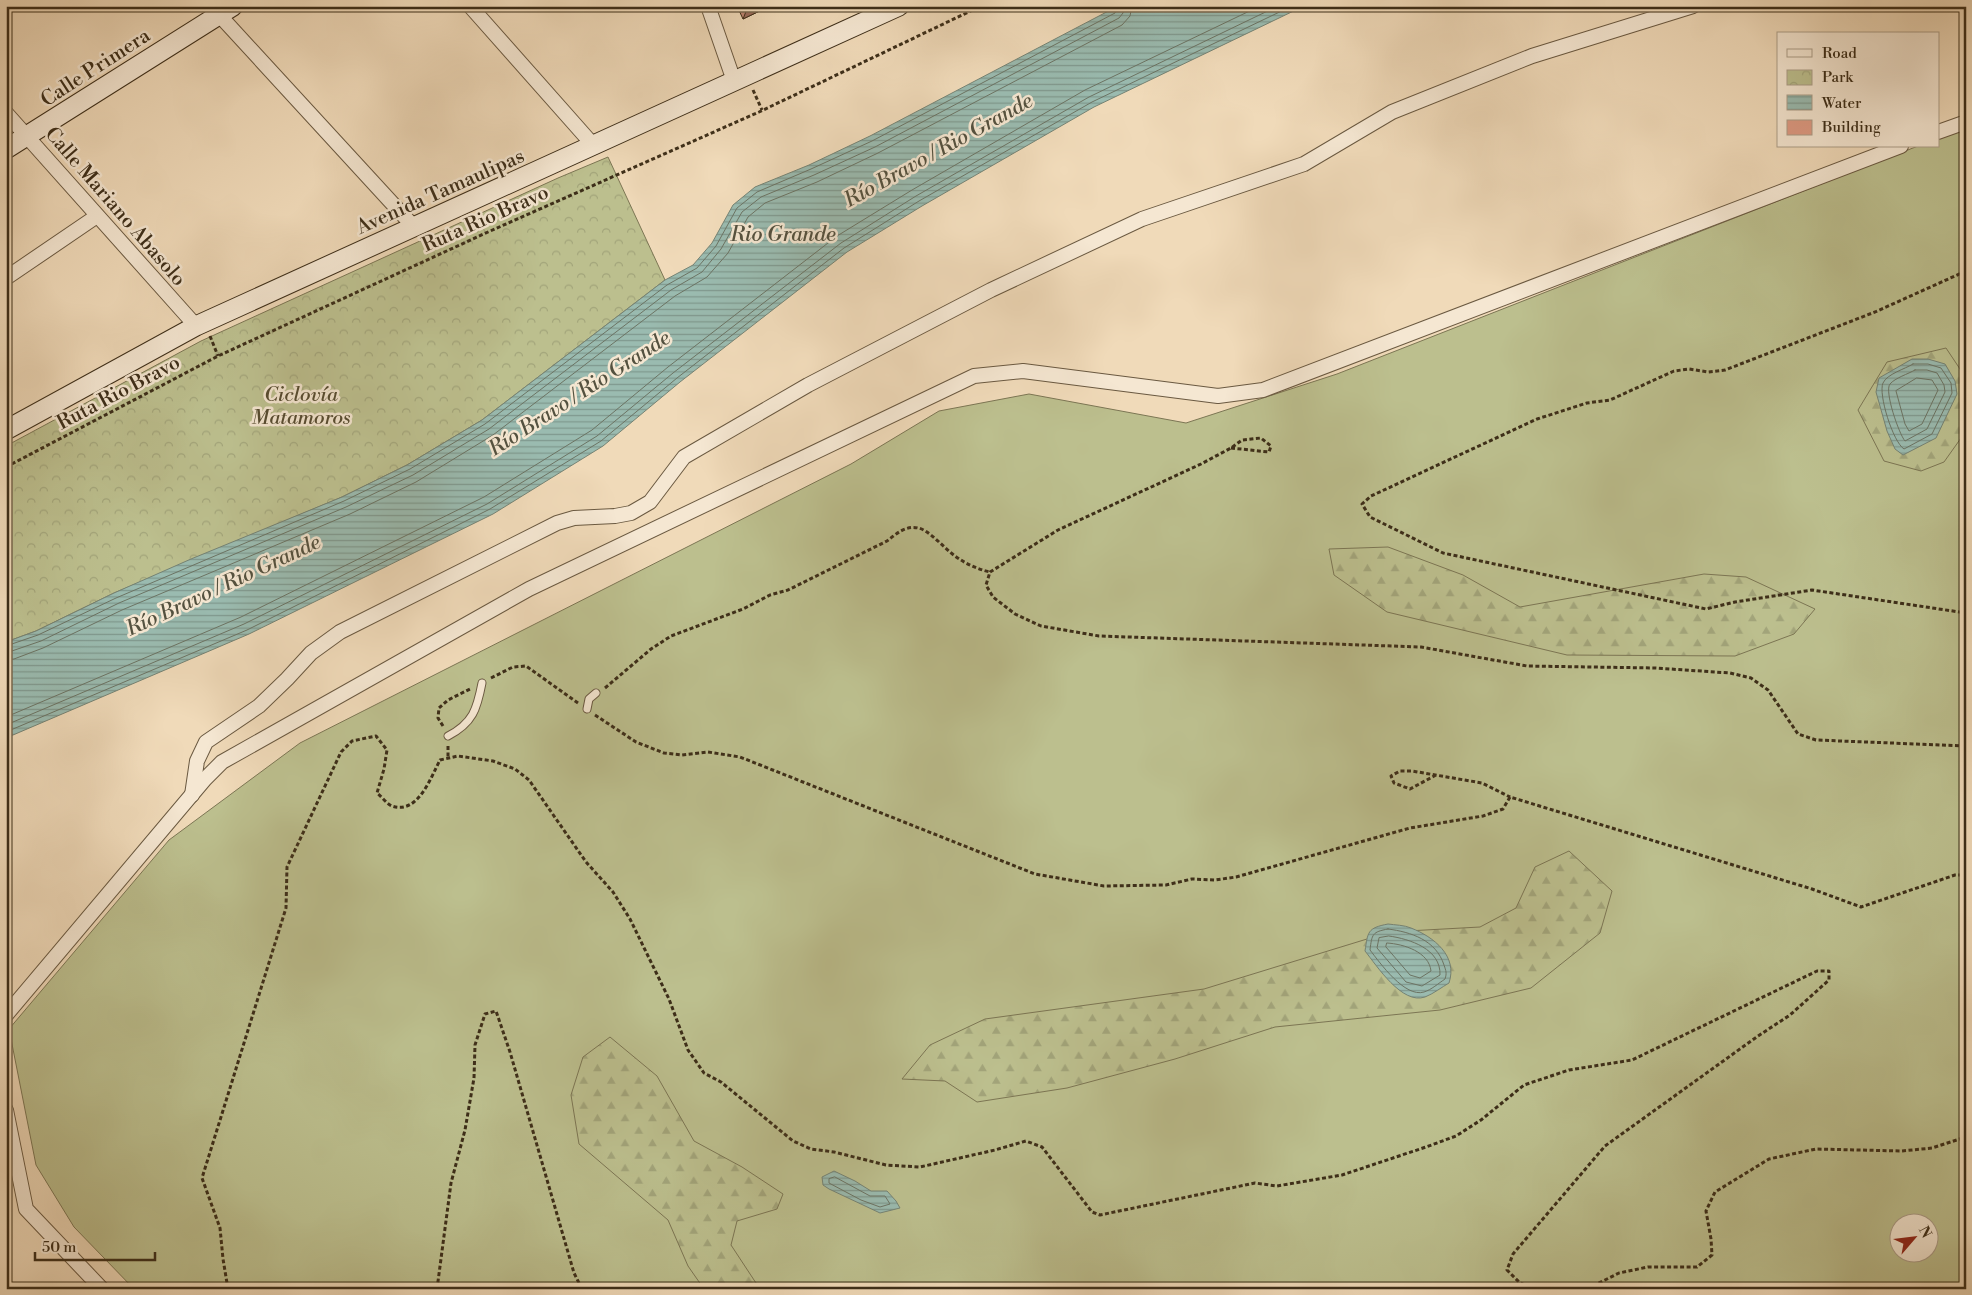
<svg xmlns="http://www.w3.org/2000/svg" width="1972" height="1295" viewBox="0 0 1972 1295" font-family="'Libre Bodoni',serif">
<defs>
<pattern id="forest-firs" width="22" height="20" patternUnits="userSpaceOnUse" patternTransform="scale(1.25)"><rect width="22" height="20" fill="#bcbf8e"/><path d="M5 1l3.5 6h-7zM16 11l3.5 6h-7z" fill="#a2a47a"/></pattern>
<pattern id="park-crowns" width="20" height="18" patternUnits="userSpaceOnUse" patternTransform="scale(1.25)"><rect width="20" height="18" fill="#bcbf8e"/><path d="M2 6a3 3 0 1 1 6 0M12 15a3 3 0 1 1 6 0" fill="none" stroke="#a2a47a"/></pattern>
<pattern id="water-rules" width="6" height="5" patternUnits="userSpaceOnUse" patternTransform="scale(1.25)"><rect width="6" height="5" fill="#9abbb0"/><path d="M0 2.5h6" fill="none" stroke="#7f988e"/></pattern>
</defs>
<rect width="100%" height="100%" fill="#f0dab9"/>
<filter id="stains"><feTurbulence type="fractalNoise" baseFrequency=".004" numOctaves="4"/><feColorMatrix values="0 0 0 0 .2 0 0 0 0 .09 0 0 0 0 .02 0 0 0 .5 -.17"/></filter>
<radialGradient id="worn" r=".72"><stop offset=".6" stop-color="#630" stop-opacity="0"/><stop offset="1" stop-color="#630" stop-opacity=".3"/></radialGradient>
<!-- green -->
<path fill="#bcbf8e" stroke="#7c7654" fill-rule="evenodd" d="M1966,127v1162h-1832l-60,-62 -38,-62 -27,-136 160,-189 131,-97 551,-279 88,-53 90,-17 157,29 151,-49 581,-228h20v-8zM1900,1222h30v30h-30z"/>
<!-- forest -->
<g fill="url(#forest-firs)" stroke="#7c7654">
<polygon points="1946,348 1966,378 1966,431 1944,462 1921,471 1884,461 1858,410 1887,362"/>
<polygon points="1388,547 1463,575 1520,607 1704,574 1746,577 1815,609 1794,634 1735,656 1567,655 1387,612 1334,575 1329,549"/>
<polygon points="1569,851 1612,891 1600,933 1531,988 1440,1010 1275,1027 1175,1059 1067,1088 977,1102 945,1081 902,1079 930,1045 985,1019 1204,989 1367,939 1407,931 1480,927 1516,908 1535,867"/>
<polygon points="610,1037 657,1076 694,1141 742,1167 783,1194 777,1209 737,1221 731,1245 756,1283 766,1289 704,1289 688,1266 668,1220 579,1144 571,1095 583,1057"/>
</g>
<!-- park -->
<polygon fill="url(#park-crowns)" stroke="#7c7654" points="608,157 665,280 482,420 407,465 342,497 114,593 36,631 6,642 6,446 201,341 558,178"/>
<!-- water -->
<g fill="url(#water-rules)" stroke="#758374">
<polygon points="1118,6 1304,6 1094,107 922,206 847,252 680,382 603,446 493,514 249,634 6,738 6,642 36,631 114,593 191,559 342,497 407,465 482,420 665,280 693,265 712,243 733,205 755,187 809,165 870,136"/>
<polygon points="1912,359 1928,359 1945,364 1955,381 1957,394 1936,438 1903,455 1895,449 1887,431 1876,392 1879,378"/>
<path d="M1388,924c7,1 16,1 23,4 23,9 47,28 38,55 -7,4 -16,11 -24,14 -23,8 -48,-31 -60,-46 3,-19 2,-23 23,-27z"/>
<polygon points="834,1171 855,1181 871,1191 887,1191 896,1201 900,1208 880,1213 829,1189 823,1185 822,1177"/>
</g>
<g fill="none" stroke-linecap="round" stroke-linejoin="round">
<!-- shore -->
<g stroke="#6c7464" stroke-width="1">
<path d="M1913,364h15l13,4 10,15 1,10 -20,41 -28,15c-11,-7 -26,-55 -21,-66 4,-9 22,-14 30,-19z"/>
<path d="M1915,370h12l10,3 7,12 1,7 -18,37 -22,12c-6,-7 -21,-50 -15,-57 5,-6 18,-10 25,-14z"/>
<polygon points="1917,378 1932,380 1938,390 1922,424 1909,431 1905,424 1896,391"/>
<polyline points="6,646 38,635 116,598 344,501 410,469 485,424 667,285 697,268 716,246 737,208 757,192 811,169 872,141 1115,13 1118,6"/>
<polyline points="6,653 41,641 119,603 346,507 413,475 489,429 671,290 702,272 721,249 742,212 761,197 814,175 875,147 1119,18 1123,13 1125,6"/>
<polyline points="6,660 14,659 43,648 122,610 350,514 416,482 493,435 675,296 707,277 728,253 748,217 765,203 817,182 878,153 1122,25 1130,16 1132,6"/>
<polyline points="6,717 241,617 484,497 592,430 668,367 837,236 912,190 1085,90 1260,6"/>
<polyline points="6,725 244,624 487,504 597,436 673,373 841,243 916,196 1089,97 1278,6"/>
<polyline points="6,732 247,630 490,509 601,441 677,378 844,248 919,201 1092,102 1292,6"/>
<path d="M1388,929c23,3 48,11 56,36 2,6 3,8 1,14 -6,4 -14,11 -21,13 -19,6 -44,-29 -54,-42 2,-16 2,-18 18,-21z"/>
<path d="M1389,936c21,3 52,13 51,39l-18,11 -16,-4 -29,-34 2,-10z"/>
<path d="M1387,943c17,1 42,9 44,28l-11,7 -10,-3 -24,-28z"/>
<polygon points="835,1177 870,1196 885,1196 890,1204 880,1207 861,1200 829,1183 829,1179"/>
</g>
<defs>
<g id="lane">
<polyline points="587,709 589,699 596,693"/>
<path d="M448,736c25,-13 29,-27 34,-53"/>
</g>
<g id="street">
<polyline points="211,6 414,227"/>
<polyline points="470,6 594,146"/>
<polyline points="708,6 734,81"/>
<polyline points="6,113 196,326"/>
<polyline points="1938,132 1966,122"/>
<polyline points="6,278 97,216"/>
<polyline points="192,795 197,761 206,742 259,706 287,679 311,653 340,632 557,523 574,518 615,516 631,513 650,502 684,457 808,385 991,290 1142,219 1304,164 1392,112 1532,56 1693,6"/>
<polyline points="6,1015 205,779 222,762 529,589 974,376 1023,371 1218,396 1263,390 1901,146"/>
<polyline points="6,1110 26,1209 102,1289"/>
</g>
<g id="secondary">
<polyline points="6,149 233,6"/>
<polyline points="6,430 196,326 899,6"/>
</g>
</defs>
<!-- lane casing -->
<use href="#lane" stroke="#6a5941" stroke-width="9"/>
<!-- street casing -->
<use href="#street" stroke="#6a5941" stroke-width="16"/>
<!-- secondary casing -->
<use href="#secondary" stroke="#3d2e19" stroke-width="21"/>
<!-- path -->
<g stroke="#3d2e19" stroke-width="3" stroke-dasharray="4 2.5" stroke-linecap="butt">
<polyline points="753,90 762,110"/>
<polyline points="1966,271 1875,312 1725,370 1708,372 1689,369 1674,371 1610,400 1587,403 1537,419 1371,496 1362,504 1370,517 1443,553 1706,609 1735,602 1812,590 1966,613"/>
<polyline points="210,336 218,356"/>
<polyline points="1231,448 1269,452 1271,446 1261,438 1242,440 1231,448 1201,464 1058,530 990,572 986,585 993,597 1015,614 1041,626 1099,636 1421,647 1527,666 1655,668 1730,673 1751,678 1768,690 1798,734 1816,740 1966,746"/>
<polyline points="6,467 218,356 488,232 759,112 981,6"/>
<polyline points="491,678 513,667 526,666 578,703"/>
<path d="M605,688l46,-39 20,-13 72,-27 27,-14 18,-5 99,-49c9,-7 19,-16 31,-13 10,1 27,21 37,28 11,8 22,13 35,16"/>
<polyline points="595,715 636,742 664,753 682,755 708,752 740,757 1035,874 1104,886 1166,885 1192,879 1215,880 1236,877 1410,828 1483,816 1503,809 1510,797 1812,889 1861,907 1955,875 1966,875"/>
<polyline points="443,726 438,718 439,708 448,700 470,689"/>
<polyline points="448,746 448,758"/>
<polyline points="1436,775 1410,789 1394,783 1391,776 1400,771 1412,771 1482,783 1510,797"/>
<path d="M228,1289l-5,-30 -3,-31 -18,-50 84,-270 1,-41 54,-115 11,-11 24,-5 11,14 -3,19 -7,24c5,4 10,11 15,13 26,9 39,-29 48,-46l18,-4 35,5 22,8 14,11 57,82 27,30 17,27 39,80 19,51 16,23 17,9 72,59 18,8 23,3 52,13 34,2 75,-17 31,-9 16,6 50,65 8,3 155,-32 22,3 65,-11 84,-28 30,-11 25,-16 43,-35 45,-15 63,-10 185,-89h12v9l-39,35 -32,21 -153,110 -92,108 -6,16 12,12 13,7"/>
<polyline points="437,1289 451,1183 465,1130 474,1078 475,1045 485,1014 496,1011 510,1052 574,1273 582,1289"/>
<polyline points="1587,1289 1619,1273 1648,1267 1697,1267 1712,1255 1711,1239 1706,1211 1715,1192 1769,1159 1816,1149 1901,1151 1932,1148 1966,1137"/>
</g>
<!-- lane -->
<use href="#lane" stroke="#f5e7d2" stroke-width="7"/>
<!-- street -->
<use href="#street" stroke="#f5e7d2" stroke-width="14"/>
<!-- secondary -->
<use href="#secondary" stroke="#f5e7d2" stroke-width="19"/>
</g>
<!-- wall -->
<polygon fill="#bf8572" stroke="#3d2e19" points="737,6 770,6 743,19"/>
<!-- shaded-wall -->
<polygon fill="#9b6c5c" stroke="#3d2e19" points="753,6 770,6 743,19 747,9"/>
<!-- building -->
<polygon fill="#de9b84" stroke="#3d2e19" points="746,6 753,6 747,9"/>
<g text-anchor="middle" stroke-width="5" stroke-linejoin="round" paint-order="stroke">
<!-- street labels -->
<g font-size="20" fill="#3d2e19" stroke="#f5e7d2">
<text transform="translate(95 67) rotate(-33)" y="7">Calle Primera</text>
<text transform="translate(440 191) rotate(-24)" y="7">Avenida Tamaulipas</text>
<text transform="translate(116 206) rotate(49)" y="7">Calle Mariano Abasolo</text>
<text transform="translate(485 218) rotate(-24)" y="7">Ruta Rio Bravo</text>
<text transform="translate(118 392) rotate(-28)" y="7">Ruta Rio Bravo</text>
</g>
<!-- park labels -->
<g font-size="20" font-style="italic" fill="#564b30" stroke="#f5e7d2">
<text x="301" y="401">Ciclovía<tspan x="301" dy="23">Matamoros</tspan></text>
</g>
<!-- water labels -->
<g font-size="21" font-style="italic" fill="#54513f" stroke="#f5e7d2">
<text transform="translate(938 150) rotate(-29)" y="7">Río Bravo / Rio Grande</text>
<text x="783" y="241">Rio Grande</text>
<text transform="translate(579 393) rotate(-33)" y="7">Río Bravo / Rio Grande</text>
<text transform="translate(223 585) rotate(-25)" y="7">Río Bravo / Rio Grande</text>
</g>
</g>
<!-- margin -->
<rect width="1972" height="1295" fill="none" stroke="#f0dab9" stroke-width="25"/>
<rect x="8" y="8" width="1957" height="1280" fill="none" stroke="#3d2e19" stroke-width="2.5"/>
<rect x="12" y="12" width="1947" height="1270" fill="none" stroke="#3d2e19"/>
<!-- legend -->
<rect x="1777" y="32" width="162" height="115" fill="#f5e7d2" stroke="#ab9d88"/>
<rect x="1787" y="49" width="25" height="8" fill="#f5e7d2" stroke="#ab9d88"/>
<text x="1822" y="58" font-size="15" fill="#3d2e19">Road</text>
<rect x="1787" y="70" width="25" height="15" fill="url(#park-crowns)" stroke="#ab9d88"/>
<text x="1822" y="82" font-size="15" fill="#3d2e19">Park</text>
<rect x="1787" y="95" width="25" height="15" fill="url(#water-rules)" stroke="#ab9d88"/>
<text x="1822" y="108" font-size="15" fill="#3d2e19">Water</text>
<rect x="1787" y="120" width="25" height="15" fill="#de9b84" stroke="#ab9d88"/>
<text x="1822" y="132" font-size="15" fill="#3d2e19">Building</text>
<!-- north arrow -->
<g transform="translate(1914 1238) rotate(62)"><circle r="24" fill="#f5e7d2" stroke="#ab9d88"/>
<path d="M0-4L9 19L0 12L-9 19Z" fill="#8f2418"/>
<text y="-8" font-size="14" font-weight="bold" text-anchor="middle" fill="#3d2e19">N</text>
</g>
<!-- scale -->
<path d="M35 1252v8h120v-8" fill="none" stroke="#3d2e19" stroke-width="2.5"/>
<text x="42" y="1252" font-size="15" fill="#3d2e19" stroke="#f5e7d2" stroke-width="4" paint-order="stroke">50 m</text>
<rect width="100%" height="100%" filter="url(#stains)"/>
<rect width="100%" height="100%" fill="url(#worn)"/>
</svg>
